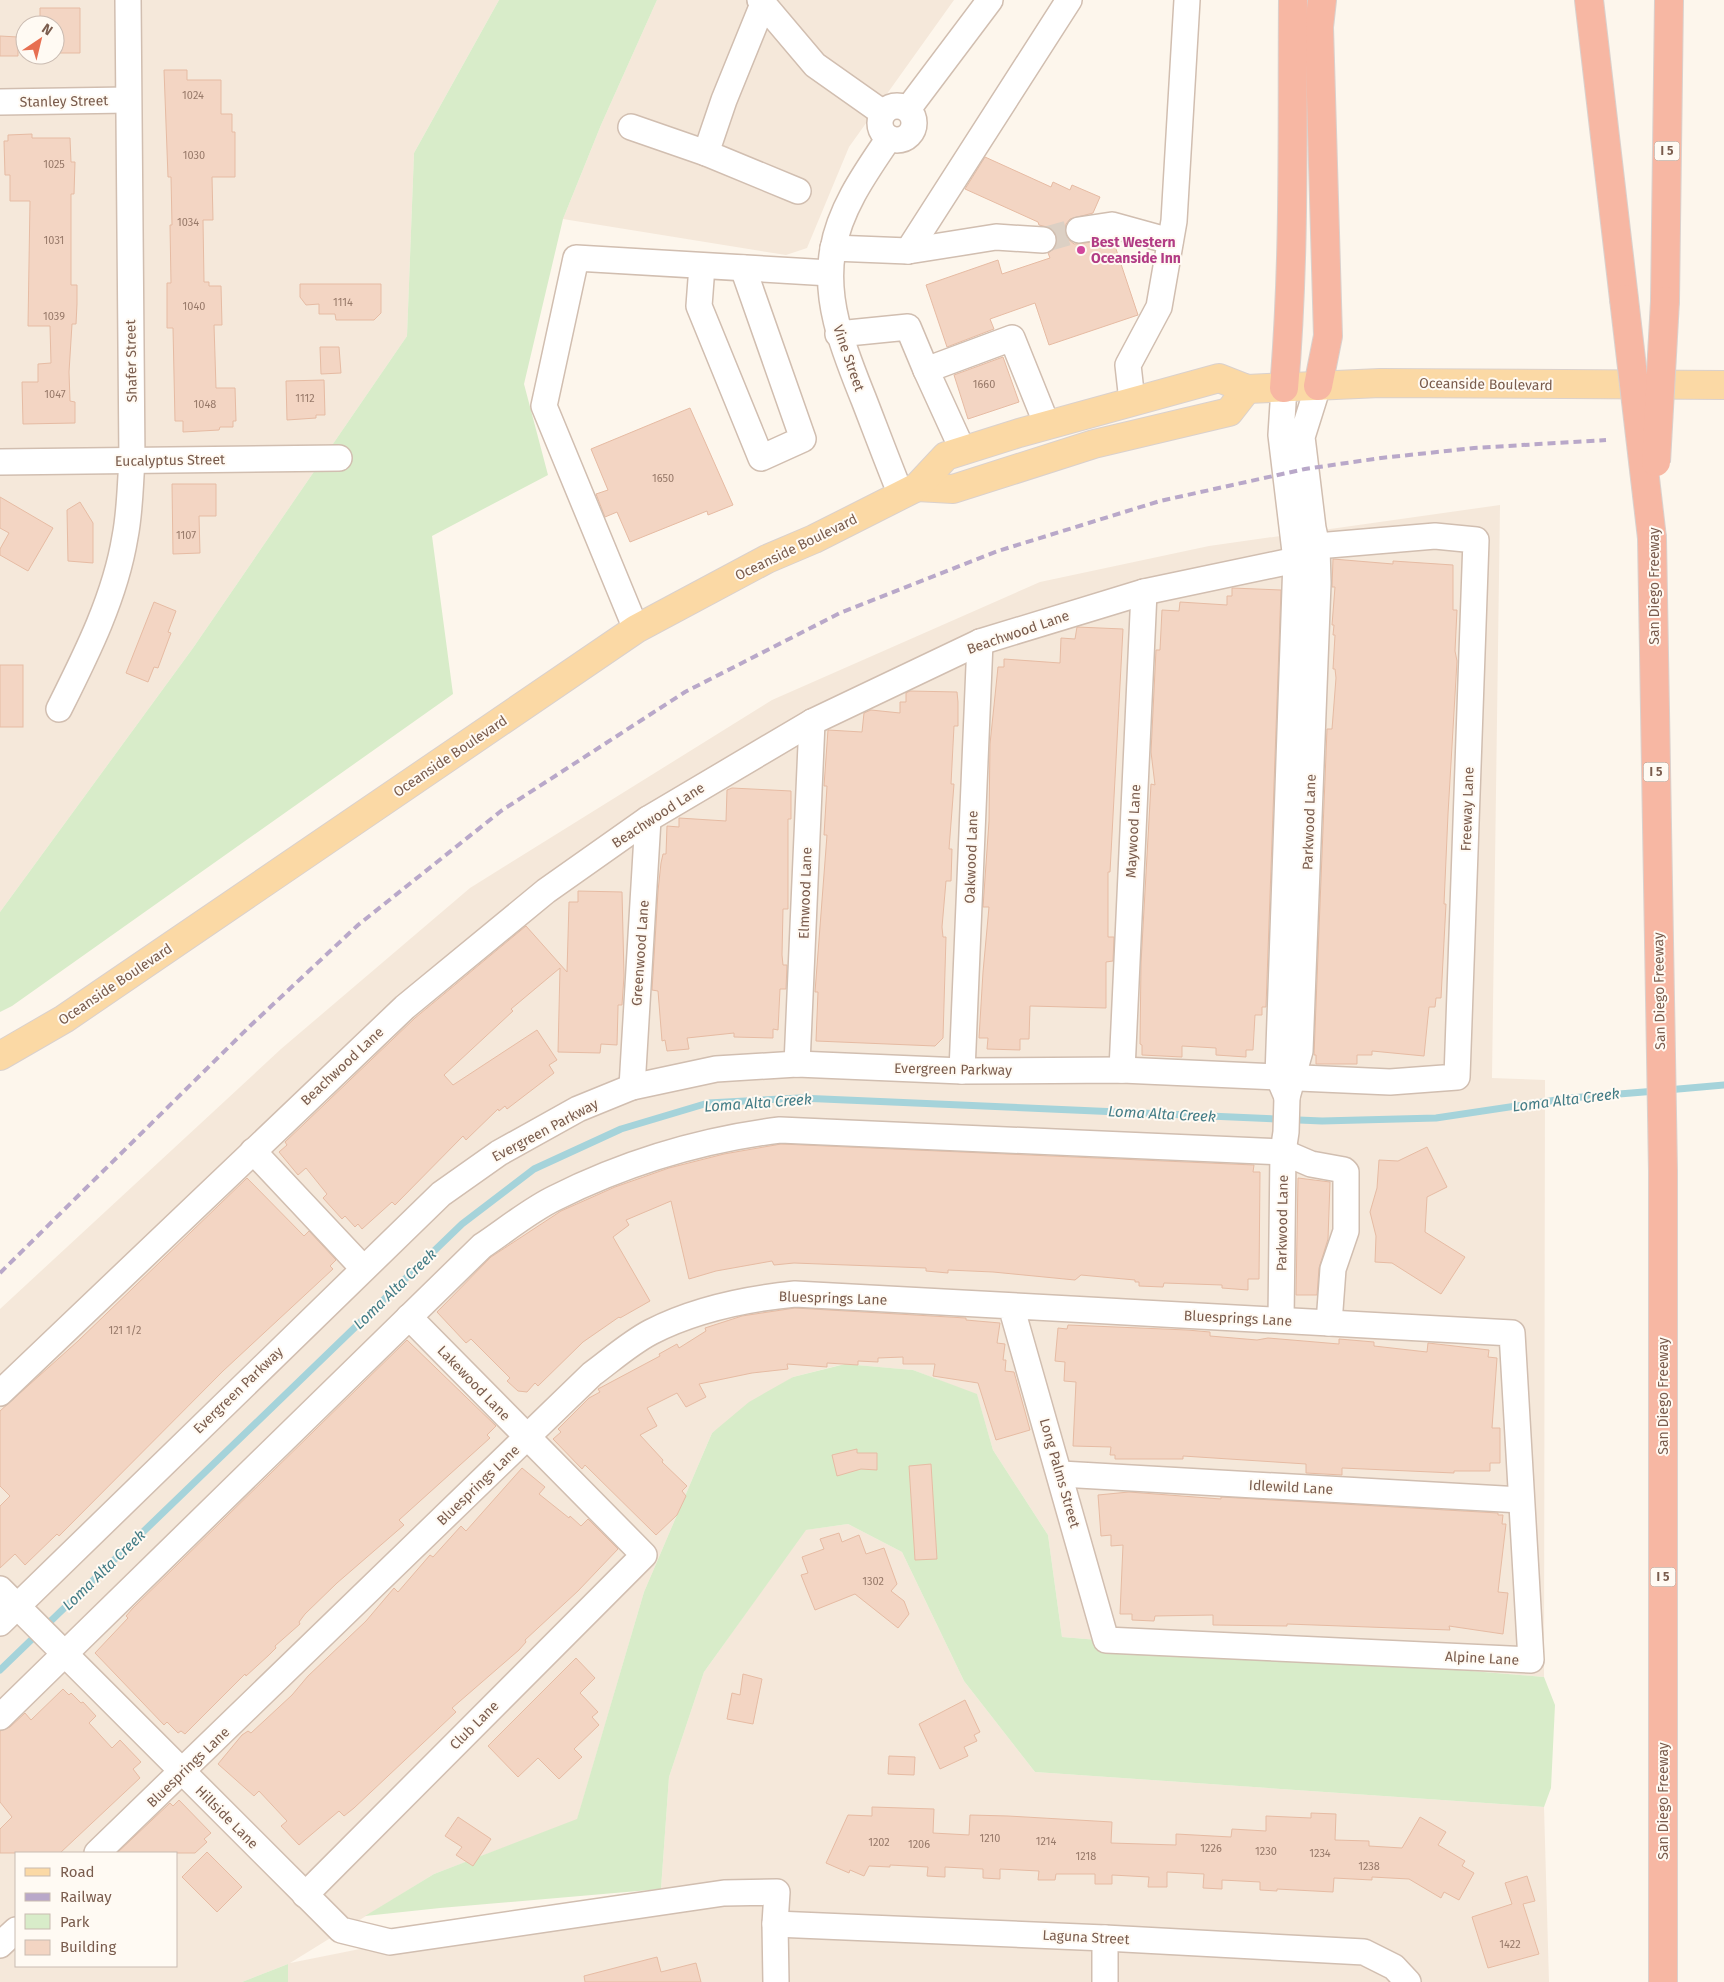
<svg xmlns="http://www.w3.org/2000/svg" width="1724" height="1982" viewBox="0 0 1724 1982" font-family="'Fira Sans',sans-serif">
<rect width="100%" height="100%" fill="#fdf6ec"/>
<!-- residential -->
<g fill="#f5e8da" fill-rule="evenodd">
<path d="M0,0h499l-85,153 -7,183 -214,312 -193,264zM25,25h30v30h-30z"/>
<polygon points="657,0 954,0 849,147 807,248 786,255 563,219 601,125"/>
<path d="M1500,505l-8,573 53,2 -1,597 -482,-40 -14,-102 -55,-85 -16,-55 -64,-25 -69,-6 -51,13 -81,56 -68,159 -67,228 -143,54 -144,89 371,-74 8,-112 35,-105 101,-142 43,-6 54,28 62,129 71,91 509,35 5,175h-1261v-18l-46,18h-242v-673l281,-260 189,-161 302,-188 268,-118 169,-36zM16,1853h160v113h-160z"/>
</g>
<!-- green -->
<g fill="#d8ecc9">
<polygon points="499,0 657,0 601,125 563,219 524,384 548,475 432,536 453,694 12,1006 0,1012 0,912 193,648 407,336 414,153"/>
<polygon points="845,1364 913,1370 977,1394 993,1450 1048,1535 1062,1637 1544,1677 1555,1705 1551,1788 1544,1807 1035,1772 964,1681 902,1552 848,1524 806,1530 704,1672 669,1777 661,1889 440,1908 365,1916 434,1874 577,1819 644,1592 712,1433 749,1402 793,1377"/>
<polygon points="288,1964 288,1982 242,1982"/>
</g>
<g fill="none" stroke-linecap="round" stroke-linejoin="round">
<!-- stream -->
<g stroke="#a5d3da" stroke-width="7">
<polyline points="1667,1090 1724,1085"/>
<polyline points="0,1670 462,1224 534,1169 621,1129 708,1103 800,1098 1322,1121 1436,1118 1570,1098 1656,1091"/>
</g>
</g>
<!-- building -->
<g fill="#f3d5c3" stroke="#e6bba3">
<polygon points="40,8 80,8 80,53 55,53 55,25 40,25"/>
<polygon points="0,36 18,37 18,56 0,56"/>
<polygon points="164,70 187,70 187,80 221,80 221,114 232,114 232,132 235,132 235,177 212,177 213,220 203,220 204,282 209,282 209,286 221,286 222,325 214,325 216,388 235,388 236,421 233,421 233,427 220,427 219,430 183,432 183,421 175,421 173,328 167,328 167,283 171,283 170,225 172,225 171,177 168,177"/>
<polygon points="32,134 32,138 70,138 71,162 75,162 74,194 71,194 71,285 77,285 77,304 76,324 72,324 69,372 70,401 75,402 75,423 23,424 22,382 38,382 38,364 51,363 50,326 28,326 30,201 10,201 10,175 5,175 4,141 8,141 8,135"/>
<polygon points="985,157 1051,187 1053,182 1070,190 1072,185 1100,197 1093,213 1070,219 1066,224 1065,233 1068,239 1074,244 1113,240 1138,315 1049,345 1035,303 990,319 994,329 947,347 926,285 998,260 1002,274 1050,258 1048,253 1055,248 1057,241 1056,233 1051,228 1039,225 1038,222 965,189"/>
<polygon points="300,284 381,284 381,313 374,320 336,320 335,314 319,314 319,304 306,305 300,297"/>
<polygon points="320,347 339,347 341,373 321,374"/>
<polygon points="1003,357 1019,402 968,419 954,375"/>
<polygon points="324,380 325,415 316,415 316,418 287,420 286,381"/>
<polygon points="690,408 733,505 708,515 707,511 630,542 617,512 605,517 596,494 608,490 591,449"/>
<polygon points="172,484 216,484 216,516 199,516 200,553 173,554"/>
<polygon points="0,497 53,528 28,571 0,555 0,549 9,533 0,528"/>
<polygon points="80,502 93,523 93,563 68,561 67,510"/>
<polygon points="1333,559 1393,564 1393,561 1453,565 1453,610 1457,610 1455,651 1457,661 1448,814 1444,904 1446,904 1441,998 1436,998 1435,1007 1429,1007 1424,1056 1372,1051 1372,1055 1357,1055 1357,1064 1316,1064 1316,1055 1314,1055 1327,729 1332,729 1336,678 1335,669 1333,669 1335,635 1333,635 1334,625 1332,625 1335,587 1332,587"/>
<polygon points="1232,588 1281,590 1266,1007 1262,1007 1262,1015 1255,1015 1253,1050 1246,1050 1246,1057 1216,1055 1216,1048 1182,1046 1182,1057 1142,1055 1142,1045 1140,1044 1141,963 1151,784 1155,785 1151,752 1156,650 1160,650 1162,610 1179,611 1180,602 1227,605 1227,596 1232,596"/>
<polygon points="154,602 176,611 168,632 171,633 158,668 154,667 148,682 126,673"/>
<polygon points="1077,627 1123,629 1110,872 1108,872 1108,937 1114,937 1113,961 1106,962 1106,1008 1030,1006 1029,1039 1020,1039 1020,1050 987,1049 988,1038 979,1038 983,972 989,907 983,907 989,821 990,744 998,667 1004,667 1004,659 1060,663 1061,638 1075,639"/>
<rect x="0" y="665" width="23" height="62"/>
<polygon points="910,691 957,692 958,702 958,726 954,726 951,784 954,784 949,849 952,849 951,881 946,881 942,927 943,937 946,937 943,1038 935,1046 816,1041 818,992 815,992 827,835 824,835 827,786 824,786 828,730 862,732 864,713 871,710 900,713 900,702 906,702 906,693"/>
<polygon points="732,788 791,791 791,819 788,819 788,909 783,909 782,955 783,965 787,965 786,989 780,989 778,1030 773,1029 773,1038 734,1037 734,1033 687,1038 689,1049 667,1051 665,1040 662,1041 658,991 652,990 658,891 661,863 663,854 666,854 667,826 679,827 679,818 726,821 727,790"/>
<polygon points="578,891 622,892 624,976 622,1005 618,1005 618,1008 617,1045 601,1044 600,1053 558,1052 560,968 511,1009 513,1011 444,1075 453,1085 537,1030 557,1060 549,1065 554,1073 507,1109 505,1106 499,1111 498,1109 466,1140 463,1136 395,1205 392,1202 362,1229 358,1224 355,1227 345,1216 342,1219 323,1198 327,1194 306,1168 298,1175 279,1152 287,1145 285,1142 415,1018 526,926 567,972 569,902 578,902"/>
<polygon points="781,1144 1254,1165 1253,1172 1260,1172 1259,1279 1248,1279 1248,1290 1222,1288 1222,1285 1164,1283 1163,1287 1139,1286 1139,1282 1135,1282 1135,1280 1081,1275 1075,1280 993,1272 948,1270 948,1273 926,1271 926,1268 794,1263 774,1265 772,1261 716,1271 689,1279 671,1201 626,1220 629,1225 613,1237 650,1301 620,1318 619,1317 583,1342 538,1386 535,1383 527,1392 518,1391 507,1381 510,1378 471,1339 466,1343 437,1312 491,1257 561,1211 615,1187 669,1168 724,1154"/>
<polygon points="1427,1147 1447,1187 1427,1197 1425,1232 1465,1257 1441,1294 1392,1263 1375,1262 1376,1236 1370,1212 1377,1188 1379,1160 1398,1161"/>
<polygon points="247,1178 304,1236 309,1231 336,1260 330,1266 333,1269 223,1371 59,1536 57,1534 25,1565 15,1554 0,1568 0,1506 10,1496 0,1486 0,1411 78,1341"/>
<polygon points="1298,1178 1330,1182 1328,1239 1319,1268 1317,1295 1296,1295"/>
<polygon points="795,1308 966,1318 966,1320 1000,1323 997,1343 1005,1344 1003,1360 1006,1360 1005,1371 1014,1372 1030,1430 996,1440 978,1383 933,1376 935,1364 903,1364 903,1357 878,1358 878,1362 858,1361 858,1365 827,1363 827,1367 787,1364 788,1369 752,1373 699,1384 706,1397 686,1407 677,1393 647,1408 657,1426 640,1435 663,1460 662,1462 687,1486 682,1491 686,1496 677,1515 656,1535 585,1465 582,1469 553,1439 561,1432 558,1429 589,1398 600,1392 598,1389 660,1356 659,1354 677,1344 679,1348 706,1331 705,1328 742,1316"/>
<polygon points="1068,1325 1187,1330 1210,1332 1210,1336 1257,1340 1268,1338 1339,1344 1339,1339 1374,1342 1374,1346 1427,1352 1428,1343 1489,1350 1488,1357 1497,1358 1492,1428 1500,1428 1500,1463 1490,1463 1490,1471 1454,1471 1454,1473 1342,1468 1342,1475 1306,1473 1306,1464 1183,1456 1183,1459 1115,1459 1115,1455 1110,1455 1111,1447 1073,1446 1076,1382 1064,1381 1065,1362 1055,1361 1058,1328 1067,1329"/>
<polygon points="407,1340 496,1426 487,1435 490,1438 399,1520 404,1525 337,1583 305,1614 299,1622 300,1624 275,1646 276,1648 269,1655 246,1676 245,1674 185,1734 181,1731 178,1733 167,1722 164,1725 95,1653 128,1618 126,1616 133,1608"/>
<polygon points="857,1449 857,1453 877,1453 877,1470 861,1469 837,1476 832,1455"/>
<polygon points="931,1464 937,1559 915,1560 909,1466"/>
<polygon points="522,1468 545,1487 539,1494 569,1518 570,1516 581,1526 588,1519 618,1549 578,1591 525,1640 526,1642 519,1650 452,1708 456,1712 354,1808 344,1816 339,1811 299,1845 281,1826 287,1821 259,1791 254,1796 218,1764 242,1735 248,1731 251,1733 292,1695 308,1676 366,1621 394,1588 398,1592 430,1555 433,1557 461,1526 466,1531"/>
<polygon points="1129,1492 1221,1499 1221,1497 1498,1513 1498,1515 1503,1515 1502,1524 1506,1524 1498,1592 1508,1593 1503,1634 1449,1626 1450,1630 1287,1624 1287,1626 1213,1625 1213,1615 1155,1616 1154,1621 1132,1620 1132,1614 1120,1614 1123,1545 1111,1546 1111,1535 1101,1536 1098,1495"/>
<polygon points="839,1533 842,1542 859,1535 866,1554 884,1548 897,1584 891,1591 904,1601 909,1614 898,1628 855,1594 815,1610 801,1575 808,1573 802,1557 824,1549 820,1539"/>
<polygon points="576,1658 595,1678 580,1693 598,1712 592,1717 599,1725 574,1749 582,1757 559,1779 538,1758 518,1777 488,1746"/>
<polygon points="743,1674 762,1679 753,1724 727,1719 732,1693 740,1695"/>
<polygon points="63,1689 69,1695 71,1693 81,1703 83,1702 96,1716 89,1723 112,1748 120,1740 141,1762 133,1769 140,1778 60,1853 0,1853 0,1829 12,1817 0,1802 0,1731 10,1727 25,1713 31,1720"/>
<polygon points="965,1700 980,1732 974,1735 977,1741 964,1747 968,1756 940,1769 919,1724"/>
<polygon points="889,1756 915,1757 914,1775 888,1774"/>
<polygon points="179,1800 211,1833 204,1839 207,1842 195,1853 117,1853 170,1803 173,1806"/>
<polygon points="872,1807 934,1809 933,1833 969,1835 970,1815 1008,1816 1112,1822 1111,1843 1176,1845 1176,1834 1231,1837 1232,1829 1266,1831 1266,1816 1311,1818 1311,1813 1336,1814 1335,1840 1369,1841 1369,1846 1402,1848 1420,1817 1446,1832 1438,1845 1465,1861 1462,1866 1474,1873 1459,1900 1444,1892 1441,1898 1409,1879 1372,1877 1372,1880 1334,1878 1333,1892 1277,1889 1277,1891 1260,1890 1260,1882 1222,1880 1222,1889 1203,1888 1204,1874 1167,1872 1167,1887 1148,1887 1149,1877 1112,1875 1112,1884 1095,1884 1095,1874 1056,1874 1055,1880 1038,1880 1039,1871 1000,1869 1000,1879 983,1878 983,1869 945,1867 945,1877 927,1876 928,1867 890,1865 890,1867 869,1866 864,1876 850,1870 849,1873 826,1863 848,1815 872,1816"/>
<polygon points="458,1817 491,1839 473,1866 456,1855 462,1847 445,1836"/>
<polygon points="207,1852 242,1887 217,1912 182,1877"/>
<polygon points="1527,1876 1535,1901 1523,1904 1539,1954 1488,1968 1472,1917 1512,1904 1505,1883"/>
<polygon points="657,1957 661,1972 696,1963 701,1982 585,1982 584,1976"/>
</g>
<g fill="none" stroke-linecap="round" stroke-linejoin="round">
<!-- minor-tunnel -->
<polyline stroke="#dcd0c4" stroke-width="25" stroke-dasharray="25 12" stroke-linecap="butt" points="1043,240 1079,230"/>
<defs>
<g id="minor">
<polyline points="760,0 815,65 883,113"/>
<polyline points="763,4 724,100 706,153 798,191"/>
<polyline points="0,102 128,100"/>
<circle cx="897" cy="123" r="17"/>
<polyline points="908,109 990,0"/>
<polyline points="631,127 706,153"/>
<path d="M889,138c-23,34 -49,70 -56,111 -10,53 12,103 31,151 12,31 24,63 37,95"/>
<polyline points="1079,230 1112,225 1170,241"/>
<polyline points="833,248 908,251 996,237 1043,240"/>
<polyline points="908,251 1069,0"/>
<polyline points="702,266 699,306 761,458 803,439 743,268"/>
<polyline points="838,334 908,327 926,370"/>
<polyline points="1284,388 1281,435 1296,560 1278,1076 1287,1097 1300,1051 1318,583 1317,546 1313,528 1302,437 1318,386"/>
<polyline points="1132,401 1128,365 1159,307 1174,221 1187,0"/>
<polyline points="963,451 926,370 1012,338 1047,425"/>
<polyline points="0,462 339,458"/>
<polyline points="636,629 544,406 576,258 830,273"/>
<path d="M59,709c27,-54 56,-111 66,-172 5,-25 5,-51 7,-76l-4,-461"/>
<polyline points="797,1064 812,722"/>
<polyline points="1122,1070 1144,592"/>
<polyline points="962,1071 980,642"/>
<polyline points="632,1087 648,819"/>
<polyline points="253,1151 363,1268"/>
<polyline points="1281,1320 1283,1152 1286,1132 1287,1097"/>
<polyline points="0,1393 405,1007 546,891 648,819 812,722 980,642 1144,592 1296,560 1317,546 1435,536 1476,540 1457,1077 1390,1082 1122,1070 962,1071 797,1064 716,1069 632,1087 578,1109 499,1153 441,1194 0,1623"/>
<polyline points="1061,1474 1521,1500"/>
<polyline points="0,1589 341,1930 390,1942 724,1893 777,1892 775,1924 776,1982"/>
<path d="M0,1717l482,-471c24,-16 48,-36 73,-48 72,-36 145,-58 225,-68l503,22 28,12 33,6 2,2v59l-13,38 -4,54"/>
<path d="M97,1853l495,-479c19,-14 38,-31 59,-42 45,-23 94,-33 144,-38l717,39 19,327 -425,-20 -95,-334"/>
<polyline points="305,1895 644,1555 409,1317"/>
<polyline points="775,1924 1105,1938 1364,1952 1394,1967 1408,1982"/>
<polyline points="0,1945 16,1930"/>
<polyline points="1105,1982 1105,1938"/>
</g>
<g id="major">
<polyline points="917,487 953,489 1094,444 1229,412 1247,389"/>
<polyline points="0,1056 64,1019 636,629 767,559 814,539 917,487 946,456 1019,433 1219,378 1247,389 1380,383 1724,385"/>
</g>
<g id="highway">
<polyline points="1589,0 1624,299"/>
<polyline points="1665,301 1669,0"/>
<polyline points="1318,386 1328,336 1319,27 1322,0"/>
<path d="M1284,388c11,-129 8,-259 9,-388"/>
<polyline points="1652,538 1663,1171 1663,1982"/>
</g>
</defs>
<!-- minor casing -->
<use href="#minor" stroke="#d1beb0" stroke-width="28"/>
<!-- major casing -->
<use href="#major" stroke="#dad1cd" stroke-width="30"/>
<!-- highway casing -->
<use href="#highway" stroke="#dad1cd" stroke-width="30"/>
<!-- minor -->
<use href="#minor" stroke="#fff" stroke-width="25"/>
<!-- major -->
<use href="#major" stroke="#fbd9a5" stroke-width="28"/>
<!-- highway -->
<use href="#highway" stroke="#f7b7a3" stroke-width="28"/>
<!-- rail -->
<polyline stroke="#b9a8c9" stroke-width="4" stroke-dasharray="8 5" stroke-linecap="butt" points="0,1273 250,1026 358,925 501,811 685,692 840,613 998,551 1160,501 1305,469 1381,458 1474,448 1606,440"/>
<defs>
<g id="highway-bridge">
<polyline points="1624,299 1652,538"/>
<polyline points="1656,462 1665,301"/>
</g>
</defs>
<!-- highway-bridge casing -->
<use href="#highway-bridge" stroke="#dad1cd" stroke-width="30" stroke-linecap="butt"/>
<!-- highway-bridge -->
<use href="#highway-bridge" stroke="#f7b7a3" stroke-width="28"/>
</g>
<!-- markers -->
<circle fill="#d1479c" stroke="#fffaf3" stroke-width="2" cx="1081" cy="250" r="5"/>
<g text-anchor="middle" stroke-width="4" stroke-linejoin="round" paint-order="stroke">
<!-- number labels -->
<g font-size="11" fill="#987a6a">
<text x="193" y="99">1024</text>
<text x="194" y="159">1030</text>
<text x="54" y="168">1025</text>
<text x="188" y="226">1034</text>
<text x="54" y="244">1031</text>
<text x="343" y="306">1114</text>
<text x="194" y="310">1040</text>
<text x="54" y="320">1039</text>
<text x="984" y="388">1660</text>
<text x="55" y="398">1047</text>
<text x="305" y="402">1112</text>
<text x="205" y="408">1048</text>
<text x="663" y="482">1650</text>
<text x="186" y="539">1107</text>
<text x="125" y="1334">121 1/2</text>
<text x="873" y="1585">1302</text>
<text x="990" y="1842">1210</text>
<text x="1046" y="1845">1214</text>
<text x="879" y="1846">1202</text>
<text x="919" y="1848">1206</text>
<text x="1211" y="1852">1226</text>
<text x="1266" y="1855">1230</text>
<text x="1320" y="1857">1234</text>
<text x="1086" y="1860">1218</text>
<text x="1369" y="1870">1238</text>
<text x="1510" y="1948">1422</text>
</g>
<!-- shield labels -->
<g fill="#fffaf3" stroke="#a28b7f" stroke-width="1">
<rect x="1654.5" y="141.5" width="25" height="19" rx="4"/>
<rect x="1643.5" y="762.5" width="25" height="19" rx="4"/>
<rect x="1650.5" y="1567.5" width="25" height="19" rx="4"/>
</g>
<g font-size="12" font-weight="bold" fill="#7a5c4d">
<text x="1667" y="155">I 5</text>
<text x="1656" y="776">I 5</text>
<text x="1663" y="1581">I 5</text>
</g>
<!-- street labels -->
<g font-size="14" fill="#7a5c4d" stroke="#fffaf3">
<text transform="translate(64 101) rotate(-1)" y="5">Stanley Street</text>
<text transform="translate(849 358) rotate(71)" y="5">Vine Street</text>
<text transform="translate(131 361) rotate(-91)" y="5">Shafer Street</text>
<text transform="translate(1486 384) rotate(1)" y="5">Oceanside Boulevard</text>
<text transform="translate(170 460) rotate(-1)" y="5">Eucalyptus Street</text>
<text transform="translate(796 547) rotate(-26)" y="5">Oceanside Boulevard</text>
<text transform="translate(1654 586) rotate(-90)" y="5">San Diego Freeway</text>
<text transform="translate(1018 632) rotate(-19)" y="5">Beachwood Lane</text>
<text transform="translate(450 756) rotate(-34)" y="5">Oceanside Boulevard</text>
<text transform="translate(1467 809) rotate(-88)" y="5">Freeway Lane</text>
<text transform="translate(658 815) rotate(-33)" y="5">Beachwood Lane</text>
<text transform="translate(1309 822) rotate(-88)" y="5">Parkwood Lane</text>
<text transform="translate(1133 831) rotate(-87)" y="5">Maywood Lane</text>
<text transform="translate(971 857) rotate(-88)" y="5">Oakwood Lane</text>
<text transform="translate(805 893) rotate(-88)" y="5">Elmwood Lane</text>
<text transform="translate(640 953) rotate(-86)" y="5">Greenwood Lane</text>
<text transform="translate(115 984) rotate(-34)" y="5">Oceanside Boulevard</text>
<text transform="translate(1659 991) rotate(-91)" y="5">San Diego Freeway</text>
<text transform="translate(342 1066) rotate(-43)" y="5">Beachwood Lane</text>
<text transform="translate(953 1069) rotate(1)" y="5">Evergreen Parkway</text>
<text transform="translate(545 1130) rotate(-28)" y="5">Evergreen Parkway</text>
<text transform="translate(1282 1223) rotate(-89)" y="5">Parkwood Lane</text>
<text transform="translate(833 1298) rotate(2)" y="5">Bluesprings Lane</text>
<text transform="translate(1238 1318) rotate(3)" y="5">Bluesprings Lane</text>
<text transform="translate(474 1383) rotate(46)" y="5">Lakewood Lane</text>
<text transform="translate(238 1390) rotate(-44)" y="5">Evergreen Parkway</text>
<text transform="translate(1663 1396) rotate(-90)" y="5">San Diego Freeway</text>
<text transform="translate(1060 1473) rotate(74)" y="5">Long Palms Street</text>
<text transform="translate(478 1485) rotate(-44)" y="5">Bluesprings Lane</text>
<text transform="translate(1291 1487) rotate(3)" y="5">Idlewild Lane</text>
<text transform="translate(1482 1658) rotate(3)" y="5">Alpine Lane</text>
<text transform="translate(474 1725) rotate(-45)" y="5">Club Lane</text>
<text transform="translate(188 1767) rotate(-44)" y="5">Bluesprings Lane</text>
<text transform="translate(1663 1801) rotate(-90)" y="5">San Diego Freeway</text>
<text transform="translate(227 1817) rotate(45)" y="5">Hillside Lane</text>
<text transform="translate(1086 1937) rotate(3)" y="5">Laguna Street</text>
</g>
<!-- hotel labels -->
<g font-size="14" font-weight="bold" fill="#b23c85" stroke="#fffaf3" text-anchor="start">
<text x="1091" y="247">Best Western<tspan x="1091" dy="16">Oceanside Inn</tspan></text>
</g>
<!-- water labels -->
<g font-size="15" font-style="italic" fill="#437c86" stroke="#fffaf3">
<text transform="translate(1566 1100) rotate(-7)" y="5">Loma Alta Creek</text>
<text transform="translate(758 1103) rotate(-4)" y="5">Loma Alta Creek</text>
<text transform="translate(1162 1114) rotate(3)" y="5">Loma Alta Creek</text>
<text transform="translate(395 1289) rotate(-44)" y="5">Loma Alta Creek</text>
<text transform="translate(104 1570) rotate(-44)" y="5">Loma Alta Creek</text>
</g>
</g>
<!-- legend -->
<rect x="15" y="1852" width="162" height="115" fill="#fffaf3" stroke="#cabbb1"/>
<rect x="25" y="1868" width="25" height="8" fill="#fbd9a5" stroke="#cabbb1"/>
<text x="60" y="1877" font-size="15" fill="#7a5c4d">Road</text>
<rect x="25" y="1893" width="25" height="8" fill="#b9a8c9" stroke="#cabbb1"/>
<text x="60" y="1902" font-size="15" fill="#7a5c4d">Railway</text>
<rect x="25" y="1914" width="25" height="15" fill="#d8ecc9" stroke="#cabbb1"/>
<text x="60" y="1927" font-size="15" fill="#7a5c4d">Park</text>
<rect x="25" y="1940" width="25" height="15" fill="#f3d5c3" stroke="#cabbb1"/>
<text x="60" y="1952" font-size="15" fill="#7a5c4d">Building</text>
<!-- north arrow -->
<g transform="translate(40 40) rotate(35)"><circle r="24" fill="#fffaf3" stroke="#cabbb1"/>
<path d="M0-4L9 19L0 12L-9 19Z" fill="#e76f51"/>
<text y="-8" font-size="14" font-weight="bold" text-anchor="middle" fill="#7a5c4d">N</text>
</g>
</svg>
